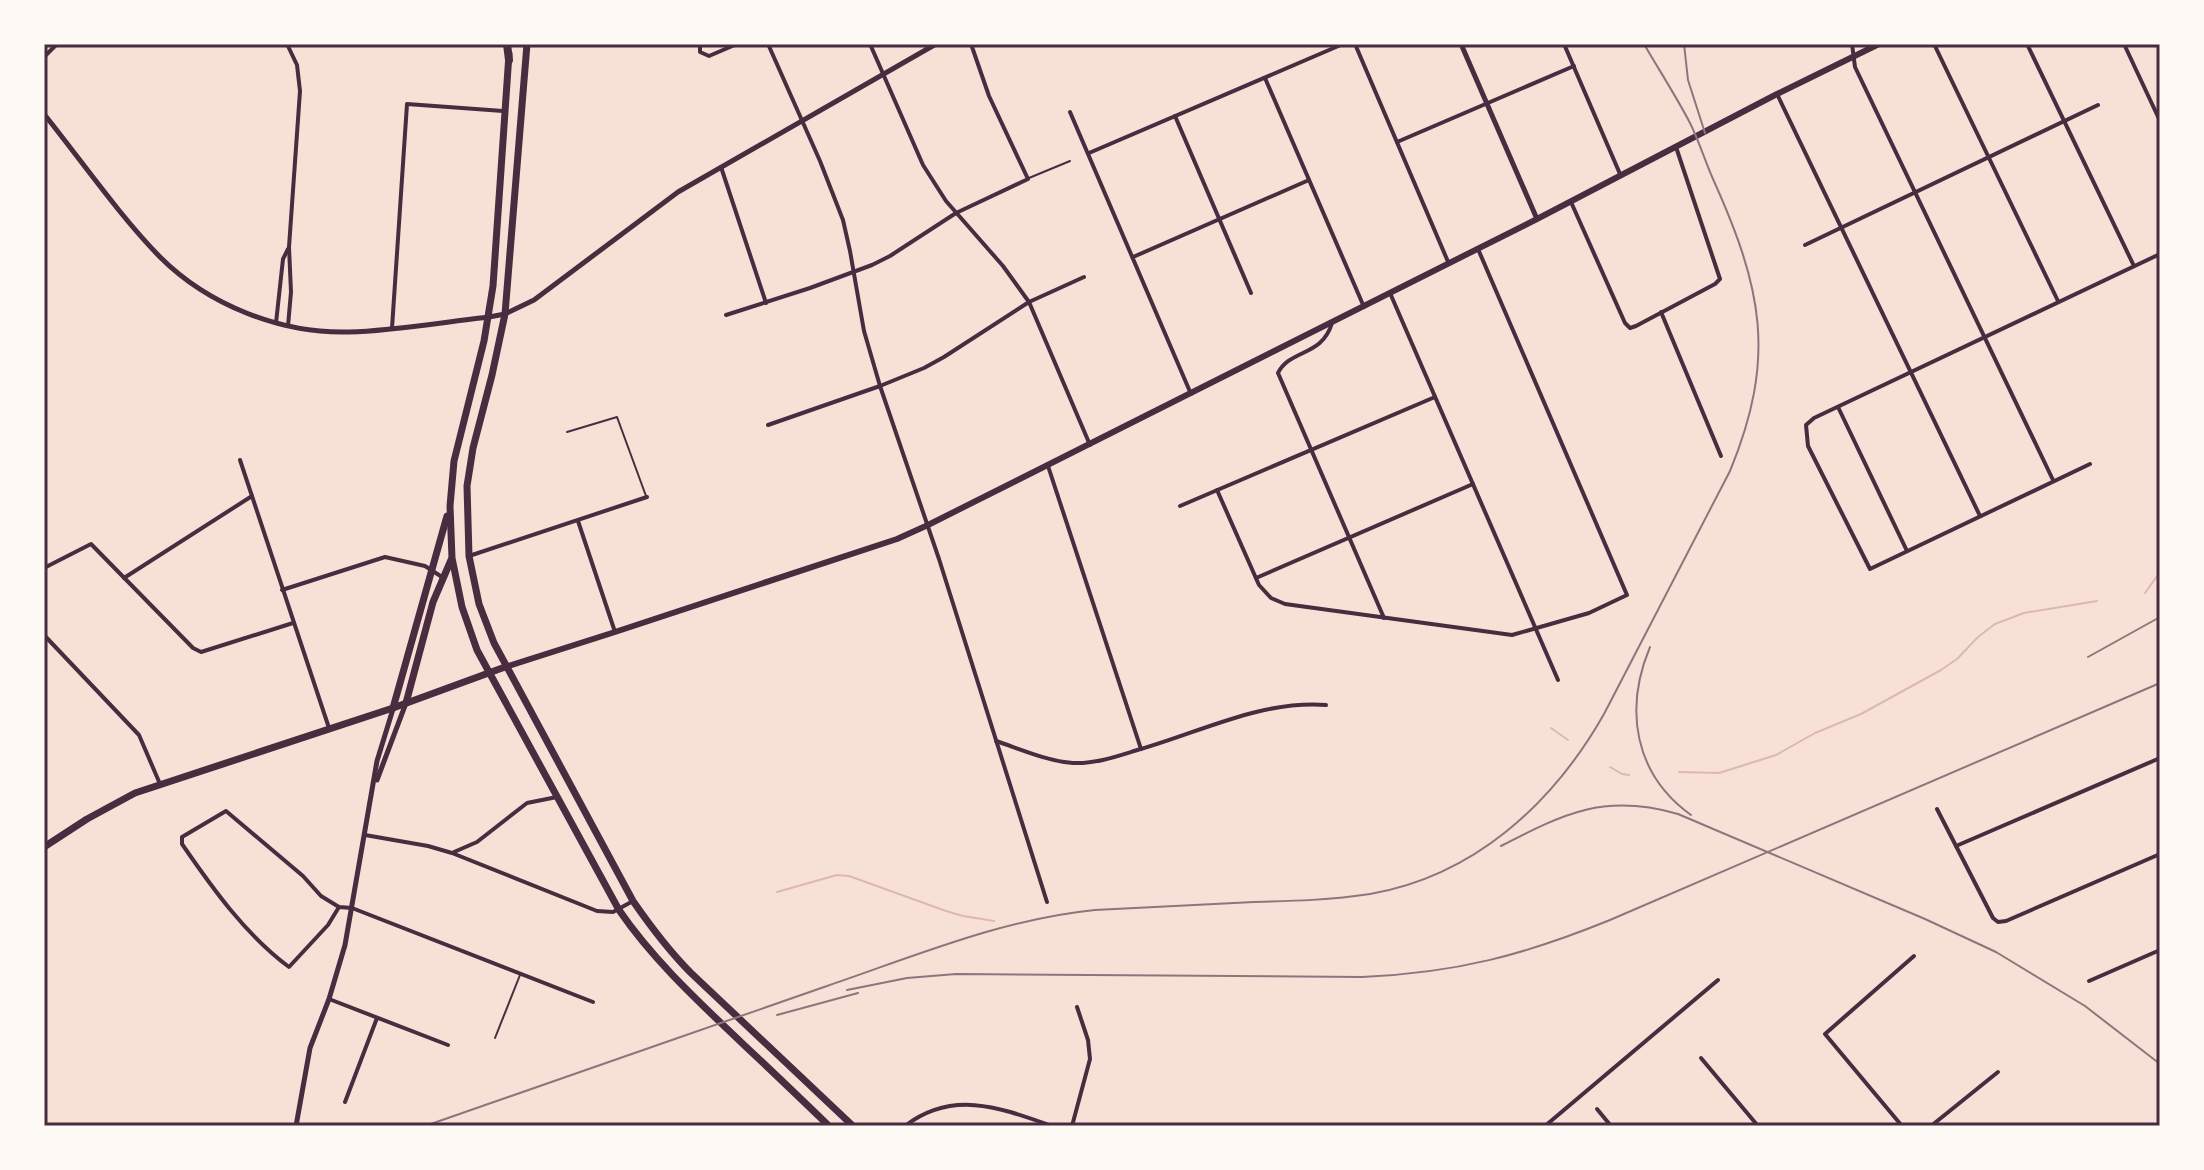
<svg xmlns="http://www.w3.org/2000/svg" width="2204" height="1170" viewBox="0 0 2204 1170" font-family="'IBM Plex Sans',sans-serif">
<rect width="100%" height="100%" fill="#f7e1d7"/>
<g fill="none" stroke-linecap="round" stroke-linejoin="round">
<!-- stream -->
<g stroke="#dcb8b0" stroke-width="2">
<polyline points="2145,593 2160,572"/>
<polyline points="1551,728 1568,740"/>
<polyline points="1610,767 1622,774 1629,775"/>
<polyline points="1679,772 1719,773 1776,755 1815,733 1861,714 1941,670 1957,659 1978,637 1995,624 2024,613 2097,601"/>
<polyline points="777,892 837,875 849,876 946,911 963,916 994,921"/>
</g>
<!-- service -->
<g stroke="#4a2c40" stroke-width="2">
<polyline points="1029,178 1070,161"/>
<polyline points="567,432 617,417 646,496"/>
<polyline points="495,1038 520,975"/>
</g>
<!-- minor -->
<g stroke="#4a2c40" stroke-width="4">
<polyline points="287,44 297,65 300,91 289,247 291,292 288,326"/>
<polyline points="700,44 700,52 709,56 737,44"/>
<polyline points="768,44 820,161 843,220 850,251 864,331 880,386 939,559 1047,902"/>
<polyline points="870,44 923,165 946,201 1003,266 1029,302 1090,445"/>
<polyline points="1355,44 1449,264"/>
<polyline points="1564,44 1620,174"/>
<polyline points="1852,44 1855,67 2053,480"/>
<polyline points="1934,44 2058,301"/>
<polyline points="2027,44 2134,266"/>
<polyline points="2124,44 2160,121"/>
<polyline points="44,57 57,44"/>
<polyline points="1265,78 1364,307"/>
<polyline points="1777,94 1980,516"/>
<polyline points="1070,112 1191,394"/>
<polyline points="1175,116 1251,293"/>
<polyline points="1397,142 1574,66"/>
<polyline points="1089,153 1343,44"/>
<polyline points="721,167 766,303"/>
<polyline points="1571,202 1625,323 1630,328 1636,326 1715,284 1720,279 1676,147"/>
<polyline points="1805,245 2098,105"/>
<polyline points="1133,257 1309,180"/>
<polyline points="1390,293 1558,680"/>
<polyline points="1661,312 1721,456"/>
<polyline points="726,315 810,288 872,265 890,256 956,213 1028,179 989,96 971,44"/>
<polyline points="276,323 283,259 288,249"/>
<path d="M1332,323c-10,34 -42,26 -54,50l106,245"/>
<polyline points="392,328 407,104 503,111"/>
<polyline points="1838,407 1907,551"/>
<polyline points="768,425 880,386 924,368 944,357 1029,302 1084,277"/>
<polyline points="240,460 329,728"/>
<polyline points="2090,464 1870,569 1808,446 1806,425 1814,418 2160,254"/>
<polyline points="1048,466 1141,749"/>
<polyline points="1217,490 1259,585 1271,598 1285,604 1512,635 1589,613 1627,595 1478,249"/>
<polyline points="1180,506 1435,397"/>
<polyline points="578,521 615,632"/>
<polyline points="469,556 647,497"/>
<polyline points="44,568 91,544 193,648 201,652 293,623"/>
<polyline points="124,578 252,496"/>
<polyline points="1256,578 1473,484"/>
<polyline points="282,590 385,557 425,566 442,577"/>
<polyline points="44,635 139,735 160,784"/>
<path d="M996,741c24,8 51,20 77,22 21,1 42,-6 61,-12 63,-17 125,-51 192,-46"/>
<polyline points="1937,809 1993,918 1998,922 2006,921 2160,854"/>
<polyline points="365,835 428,846 452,853 597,911 613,912 633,901"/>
<polyline points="1956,846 2160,758"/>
<polyline points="454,852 477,842 527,803 557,797"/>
<path d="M339,907l-18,-11 -18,-20 -77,-65 -44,26v7c31,45 63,90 107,123l39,-42 11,-18 13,1 241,94"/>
<polyline points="2089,981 2160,950"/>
<polyline points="329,999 448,1045"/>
<polyline points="1701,1058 1758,1126"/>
<polyline points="345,1102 377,1018"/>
<polyline points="1597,1109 1611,1126"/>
<path d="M905,1126c48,-37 96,-18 147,0"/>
<polyline points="1072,1126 1090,1059 1088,1040 1077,1007"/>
<polyline points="1545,1126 1718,980"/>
<polyline points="1902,1126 1825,1034 1914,956"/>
<polyline points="1931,1126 1998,1072"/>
</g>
<!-- tertiary -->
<g stroke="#4a2c40" stroke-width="5">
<polyline points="1461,44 1537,219"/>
<path d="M44,114c37,46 75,101 116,143 48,48 121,77 189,75 46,-1 94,-10 140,-15l16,-3 29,-14 144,-108 258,-148"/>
<polyline points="377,780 406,703"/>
<polyline points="296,1126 310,1048 329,999 345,945 377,761 393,709"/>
</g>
<!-- secondary -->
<polyline stroke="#4a2c40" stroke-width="6" points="505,667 615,632 897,539 928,525 1537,219 1777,94 1879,44"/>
<!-- primary -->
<g stroke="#4a2c40" stroke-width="7">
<path d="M527,44l-22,270 -13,61 -19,73 -6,38 2,70 10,48 15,39 139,258c18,26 36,50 58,72l162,153"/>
<path d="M509,54l-16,232 -9,55 -30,120 -4,45 2,52 10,49 15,43 142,260c35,51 80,92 125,135 29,27 57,54 85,81"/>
<polyline points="406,703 433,602 451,560"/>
<polyline points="393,708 447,516"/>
<polyline points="44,847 87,819 135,793 393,708 505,667"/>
</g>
<!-- motorway -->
<polyline stroke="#4a2c40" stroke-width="8" points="507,44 509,60"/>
<!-- rail -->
<g stroke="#8f747c" stroke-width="2">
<polyline points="1684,44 1688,80 1705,133"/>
<path d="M1650,647c-26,62 -16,127 41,168"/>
<polyline points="2088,657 2160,617"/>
<path d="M1501,846c64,-33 104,-53 177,-32l247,105 71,33 89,54 75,58"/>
<path d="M847,990l60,-12 49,-4 406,3c94,-4 162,-22 248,-57l550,-237"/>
<polyline points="777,1015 858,993"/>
<path d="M425,1126c134,-47 268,-93 402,-140 88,-30 176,-67 268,-76 53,-3 106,-5 159,-8 39,-1 78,-2 116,-8 104,-18 183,-90 234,-180l126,-243c47,-114 32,-183 -17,-292 -8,-18 -14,-38 -23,-56 -14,-27 -31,-53 -46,-79"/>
</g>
</g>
<!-- border -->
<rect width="2204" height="1170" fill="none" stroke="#fffaf5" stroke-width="92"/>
<rect x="46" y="46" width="2112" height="1078" fill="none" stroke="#4a2c40" stroke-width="3"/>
</svg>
